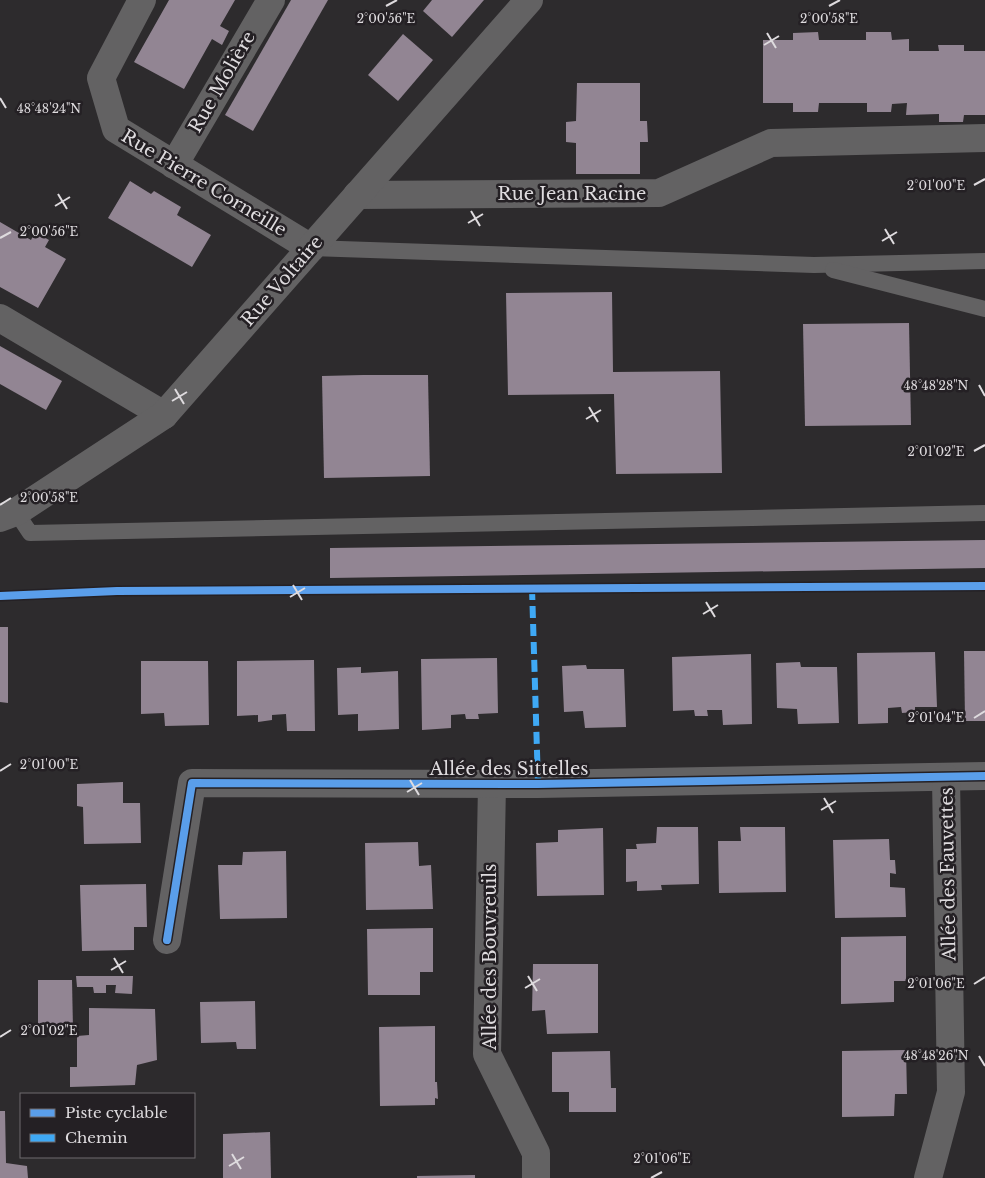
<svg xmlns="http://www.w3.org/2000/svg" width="985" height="1178" viewBox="0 0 985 1178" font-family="'Libre Baskerville',serif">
<rect width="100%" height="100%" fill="#2d2b2d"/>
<!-- building -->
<g fill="#928593">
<polygon points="169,0 235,0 220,26 229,31 222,45 212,39 184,89 134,62"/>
<polygon points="291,0 328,0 253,131 225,115"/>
<polygon points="432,0 484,0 452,37 423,11"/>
<polygon points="818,32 819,40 866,40 866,32 891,32 892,40 909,39 909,51 939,51 938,45 964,45 964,51 985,51 985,115 964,115 963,122 939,122 939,114 906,115 907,103 892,104 891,112 867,112 867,103 819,103 818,112 793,112 793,103 763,103 763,40 793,40 793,33"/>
<polygon points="403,34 433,60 398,101 368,75"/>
<polygon points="577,83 640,83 640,121 647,121 648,142 640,142 640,174 576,174 576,143 566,142 566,122 576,121"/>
<polygon points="130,181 151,194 154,191 181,207 177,215 211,235 192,267 108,218"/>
<polygon points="0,222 31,240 35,232 49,240 45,247 66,259 38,308 0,287"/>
<polygon points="612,292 613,372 720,371 722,473 616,474 614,394 508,395 506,293"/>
<polygon points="909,323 911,425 805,426 803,324"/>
<polygon points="0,346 62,381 46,410 0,384"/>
<polygon points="363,375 428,375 430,476 324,478 322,376"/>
<polygon points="985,540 985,568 330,578 330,548"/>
<polygon points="0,627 8,627 8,703 0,702"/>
<polygon points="964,651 985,651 985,721 965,721"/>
<polygon points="935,652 937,707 915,707 915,712 902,713 901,707 888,708 888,723 858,724 857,653"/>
<polygon points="751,654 752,724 723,725 722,710 707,710 708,716 695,716 694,710 673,711 672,657"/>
<polygon points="497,658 498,713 478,714 479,719 466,719 465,714 451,715 451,728 422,730 421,659"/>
<polygon points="314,660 315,731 287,731 286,714 272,715 272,720 258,722 258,715 237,716 237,661"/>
<polygon points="141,661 208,661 209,725 165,726 164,713 141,714"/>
<polygon points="800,662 801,667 837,667 839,723 798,724 797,709 777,708 776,663"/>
<polygon points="586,665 587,669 624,669 626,727 585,728 583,711 564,712 562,666"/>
<polygon points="361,667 361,673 398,671 399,729 358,731 358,714 338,715 337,668"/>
<polygon points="123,782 123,803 140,803 141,843 84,844 83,807 77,806 77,784"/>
<polygon points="657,827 698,827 699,884 661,885 662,890 637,891 637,881 626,882 626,849 637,849 636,844 656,843"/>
<polygon points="740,827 785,827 786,892 719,893 718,841 741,841"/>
<polygon points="603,828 604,895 537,896 536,843 558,842 558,830"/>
<polygon points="889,839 890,860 895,860 896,874 890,873 890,887 905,888 906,917 835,918 833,840"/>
<polygon points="418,842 419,866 431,865 433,909 366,910 365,843"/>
<polygon points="286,851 287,918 220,919 218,865 242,865 243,852"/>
<polygon points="146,884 147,927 134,927 134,950 82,951 80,885"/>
<polygon points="433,928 433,972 420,972 420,995 368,995 367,929"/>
<polygon points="906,936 906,981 894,981 894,1002 841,1004 841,937"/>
<polygon points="533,964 598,964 598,1033 547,1034 545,1010 532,1011"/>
<polygon points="76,976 133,976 132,994 115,993 116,985 106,985 106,993 94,993 93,987 77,987"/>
<polygon points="38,980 72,980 73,1029 38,1028"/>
<polygon points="255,1001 256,1049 237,1049 236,1042 201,1043 200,1002"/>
<polygon points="89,1008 155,1009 157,1060 137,1065 135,1085 70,1087 70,1067 77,1067 77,1036 89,1035"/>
<polygon points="435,1026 435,1082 437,1082 438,1099 435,1098 435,1105 380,1106 379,1027"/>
<polygon points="906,1050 907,1094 895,1094 894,1116 842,1117 842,1051"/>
<polygon points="610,1051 611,1088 616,1088 616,1112 569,1112 569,1092 552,1092 552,1052"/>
<polygon points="0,1111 5,1111 6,1163 27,1166 28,1178 0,1178"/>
<polygon points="270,1132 271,1178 223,1178 223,1134"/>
<polygon points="475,1175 475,1178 417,1178 417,1176"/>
</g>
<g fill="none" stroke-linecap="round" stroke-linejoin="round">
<!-- lane -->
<g stroke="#636263" stroke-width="16">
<polyline points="311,248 814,265 985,261"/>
<polyline points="833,270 985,309"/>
<polyline points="16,512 30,533 985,513"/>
</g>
<!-- street -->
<g stroke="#636263" stroke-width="28">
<polyline points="142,0 101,78 116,129 311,248"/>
<polyline points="174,165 271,0"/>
<polyline points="357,195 659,193 771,143 985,138"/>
<polyline points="0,318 164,415"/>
<polyline points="0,518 16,512 164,415 529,0"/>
<polyline points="492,784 487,1054 536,1153 536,1178"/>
<polyline points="167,940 192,783 538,784 985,776"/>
<polyline points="928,1178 951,1092 946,778"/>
</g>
<!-- quiet -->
<polyline stroke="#3fa9f5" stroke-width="6" stroke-dasharray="12 6" stroke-linecap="butt" points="532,588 538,784"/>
<defs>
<g id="cycleway">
<polyline points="0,596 117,591 985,586"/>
<polyline points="167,940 192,783 538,784 985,776"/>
</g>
</defs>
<!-- cycleway casing -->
<use href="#cycleway" stroke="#242024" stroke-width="11"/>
<!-- cycleway -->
<use href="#cycleway" stroke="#5a9eea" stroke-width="8"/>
</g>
<!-- ticks -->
<path fill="none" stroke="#dedbde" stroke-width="2" d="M386,6l11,-6M829,6l11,-6M767,33l9,15M764,45l15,-9M0,98l6,10M974,185l11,-6M58,194l9,15M55,206l15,-9M471,211l9,15M468,223l15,-9M885,229l9,15M0,238l11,-6M882,241l15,-9M979,385l6,11M175,389l9,15M172,401l15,-9M589,407l9,15M586,419l15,-9M974,451l11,-6M0,505l11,-7M293,585l9,15M290,597l15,-9M706,602l9,15M703,614l15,-9M974,718l11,-7M0,771l11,-7M410,780l9,15M407,792l15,-9M824,798l9,15M821,810l15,-9M114,958l9,15M111,970l15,-9M528,976l9,15M974,984l11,-7M525,988l15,-9M0,1037l11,-7M979,1056l6,10M232,1154l9,15M229,1166l15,-9M651,1178l11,-6"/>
<g text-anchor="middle" stroke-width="5" stroke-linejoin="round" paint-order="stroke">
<!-- street labels -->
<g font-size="18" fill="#dedbde" stroke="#242024">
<text transform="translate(222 82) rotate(-60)" y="6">Rue Molière</text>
<text transform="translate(204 183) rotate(31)" y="6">Rue Pierre Corneille</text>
<text x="572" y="200">Rue Jean Racine</text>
<text transform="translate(282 281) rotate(-49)" y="6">Rue Voltaire</text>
<text x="509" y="775">Allée des Sittelles</text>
<text transform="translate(948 874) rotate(-91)" y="6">Allée des Fauvettes</text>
<text transform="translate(490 957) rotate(-90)" y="6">Allée des Bouvreuils</text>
</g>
</g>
<g font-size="12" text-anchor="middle" fill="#dedbde" stroke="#242024" stroke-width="5" stroke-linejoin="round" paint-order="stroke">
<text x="386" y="23">2°00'56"E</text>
<text x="829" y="23">2°00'58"E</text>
<text x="49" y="113">48°48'24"N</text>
<text x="936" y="190">2°01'00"E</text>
<text x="49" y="236">2°00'56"E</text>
<text x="936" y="390">48°48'28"N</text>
<text x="936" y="456">2°01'02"E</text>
<text x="49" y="502">2°00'58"E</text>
<text x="936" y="722">2°01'04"E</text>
<text x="49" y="769">2°01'00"E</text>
<text x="936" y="988">2°01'06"E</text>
<text x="49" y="1035">2°01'02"E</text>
<text x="936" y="1060">48°48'26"N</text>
<text x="662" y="1163">2°01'06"E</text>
</g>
<!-- legend -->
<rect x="20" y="1093" width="175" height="65" fill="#242024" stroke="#6e6b6e"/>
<rect x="30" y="1109" width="25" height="8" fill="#5a9eea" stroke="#6e6b6e"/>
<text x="65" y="1118" font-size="15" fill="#dedbde">Piste cyclable</text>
<rect x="30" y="1134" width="25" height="8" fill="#3fa9f5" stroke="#6e6b6e"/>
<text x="65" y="1143" font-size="15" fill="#dedbde">Chemin</text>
</svg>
